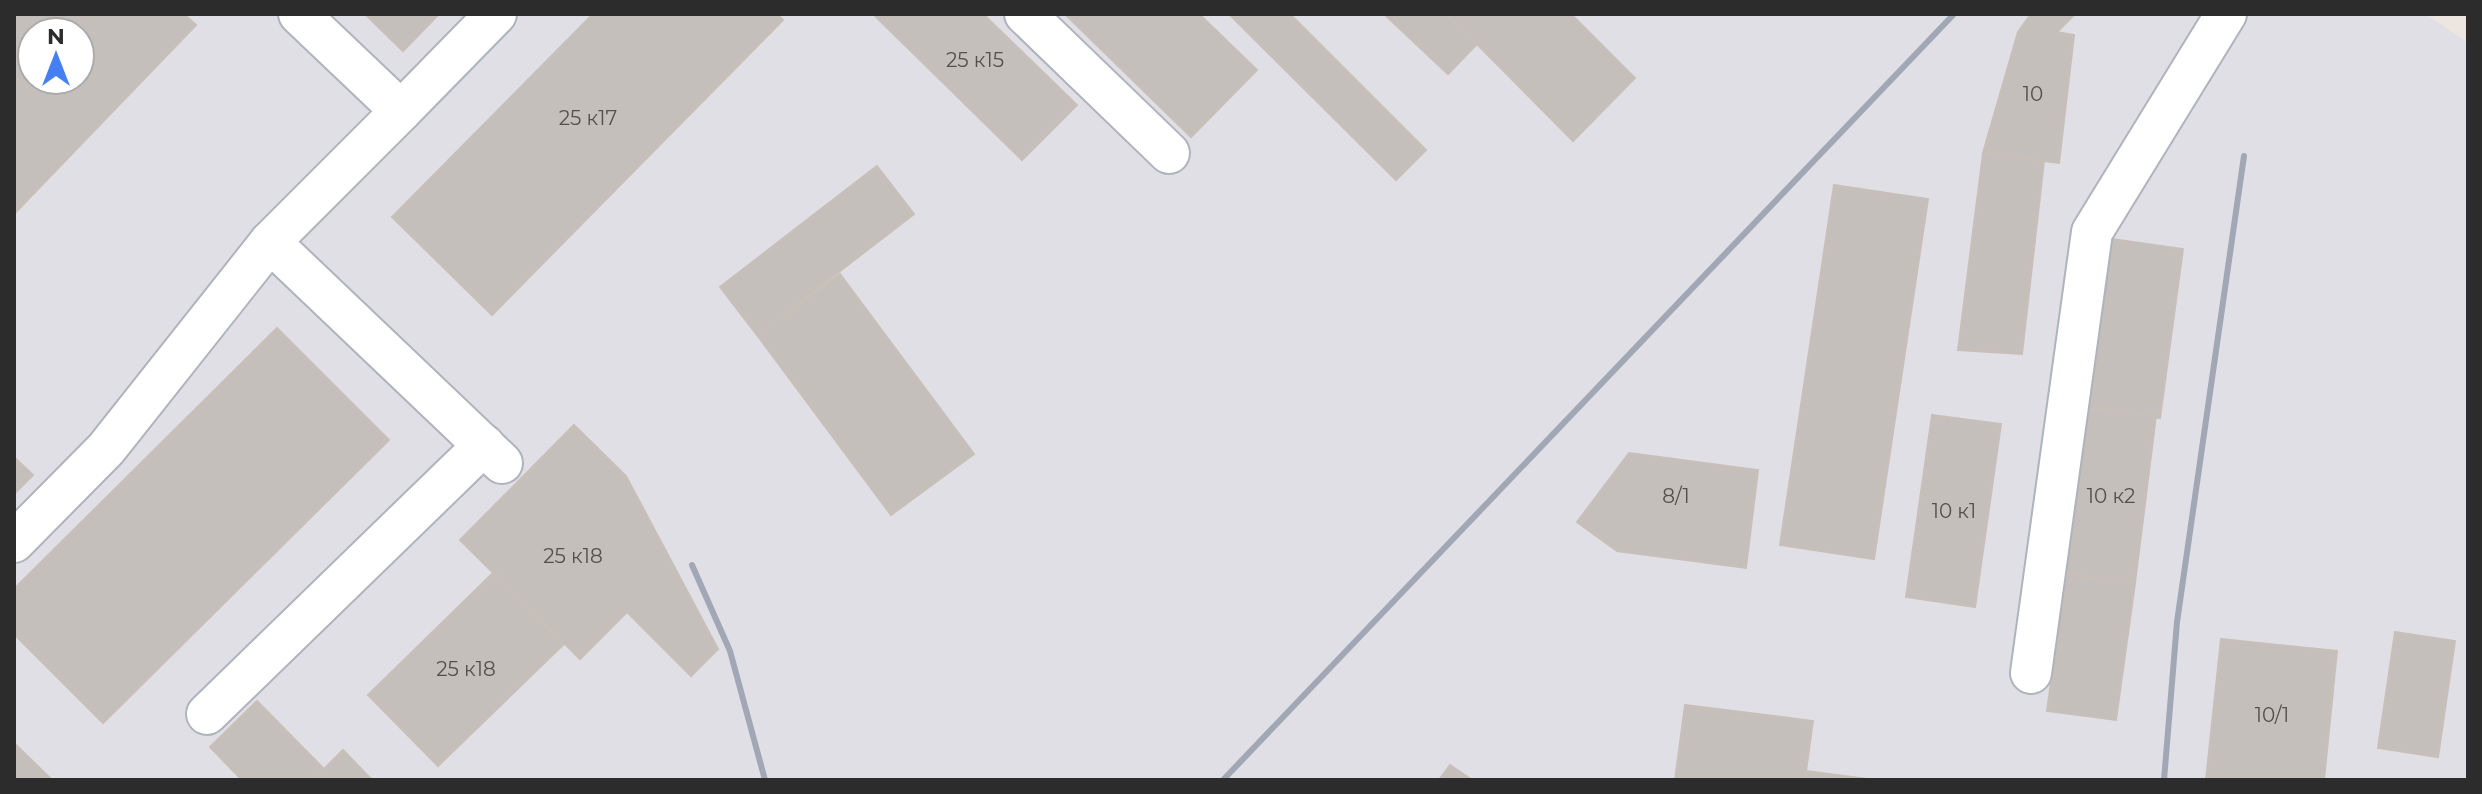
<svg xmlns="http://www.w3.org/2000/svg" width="2482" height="794" viewBox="0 0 2482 794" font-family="Montserrat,sans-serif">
<rect width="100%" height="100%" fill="#ede5df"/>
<!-- industrial -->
<path fill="#e0dfe6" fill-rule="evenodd" d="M14,14h2412l42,29v737h-2454zM32,32h48v48h-48z"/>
<!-- building -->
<g fill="#c5bfbb" stroke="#c8c0b8" stroke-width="2" fill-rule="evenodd">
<path d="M14,14h170l12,11 -182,189zM32,32h48v48h-48z"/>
<polygon points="365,14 439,14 403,51"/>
<polygon points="593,14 777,14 783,20 492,315 392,217"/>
<polygon points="873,14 983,14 1077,105 1022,160"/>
<polygon points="1065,14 1199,14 1257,70 1191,137"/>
<polygon points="1229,14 1290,14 1426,150 1396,180"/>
<polygon points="1384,14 1452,14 1480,41 1448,74"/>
<polygon points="1447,14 1571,14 1635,78 1573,141"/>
<polygon points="2031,14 2075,14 2057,32 2074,35 2059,163 1983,153 2018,32"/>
<polygon points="1983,153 2044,161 2022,354 1958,350"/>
<polygon points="877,166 914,214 757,335 720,287"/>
<polygon points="1834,185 1928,199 1874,559 1780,545"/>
<polygon points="2112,239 2183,249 2160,418 2088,408"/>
<polygon points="840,274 974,454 891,515 757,335"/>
<polygon points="277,328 389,440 103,723 14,634 14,589"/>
<polygon points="2088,408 2156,416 2135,583 2066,575"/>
<polygon points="1932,415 2001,424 1975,607 1906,597"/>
<polygon points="574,425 626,476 718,649 691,676 627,612 580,659 460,540"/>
<polygon points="1629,453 1758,470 1746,568 1617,551 1577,522"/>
<polygon points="14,457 33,475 14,494"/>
<polygon points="494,572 564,644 438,766 368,695"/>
<polygon points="2066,574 2135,583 2116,720 2047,711"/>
<polygon points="2395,632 2455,641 2438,757 2378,748"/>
<polygon points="2221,639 2337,651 2324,780 2206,780"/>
<polygon points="257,701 324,769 313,780 242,780 210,747"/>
<polygon points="1685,705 1813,721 1806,771 1875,780 1675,780"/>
<polygon points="14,743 52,780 14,780"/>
<polygon points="343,750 372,780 313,780"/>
<polygon points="1450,765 1472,780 1439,780"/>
</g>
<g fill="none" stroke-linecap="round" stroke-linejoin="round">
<defs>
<g id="minor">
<polyline points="1025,14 1169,153"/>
<polyline points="401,111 496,14"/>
<polyline points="270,242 502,463"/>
<polyline points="14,542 106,449 270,242 401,111 299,14"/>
<polyline points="2031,673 2092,232 2226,14"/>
<polyline points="207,714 484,445"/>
</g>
</defs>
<!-- minor casing -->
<use href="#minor" stroke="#afb3bb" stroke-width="44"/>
<!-- minor -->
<use href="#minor" stroke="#fff" stroke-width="40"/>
<!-- rail -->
<g stroke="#a1a7b5" stroke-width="6">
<polyline points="692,565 730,651 765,780"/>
<polyline points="1223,780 1954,14"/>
<polyline points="2164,780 2177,622 2244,156"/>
</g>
</g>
<g text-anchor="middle" stroke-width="7" stroke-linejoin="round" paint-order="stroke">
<!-- number labels -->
<g font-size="20" fill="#525150">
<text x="975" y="67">25 к15</text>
<text x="2033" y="101">10</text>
<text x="588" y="125">25 к17</text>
<text x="1676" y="503">8/1</text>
<text x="2111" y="503">10 к2</text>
<text x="1954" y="518">10 к1</text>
<text x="573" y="563">25 к18</text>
<text x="466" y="676">25 к18</text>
<text x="2272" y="722">10/1</text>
</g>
</g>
<!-- border -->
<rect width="2482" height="794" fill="none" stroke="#2c2c2c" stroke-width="32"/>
<!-- north arrow -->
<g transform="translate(56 56)"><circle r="38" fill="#ffffff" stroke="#ababab" stroke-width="2"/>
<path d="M0-6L14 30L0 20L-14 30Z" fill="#467ef3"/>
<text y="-12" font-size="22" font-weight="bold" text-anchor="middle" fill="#2c2c2c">N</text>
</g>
</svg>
